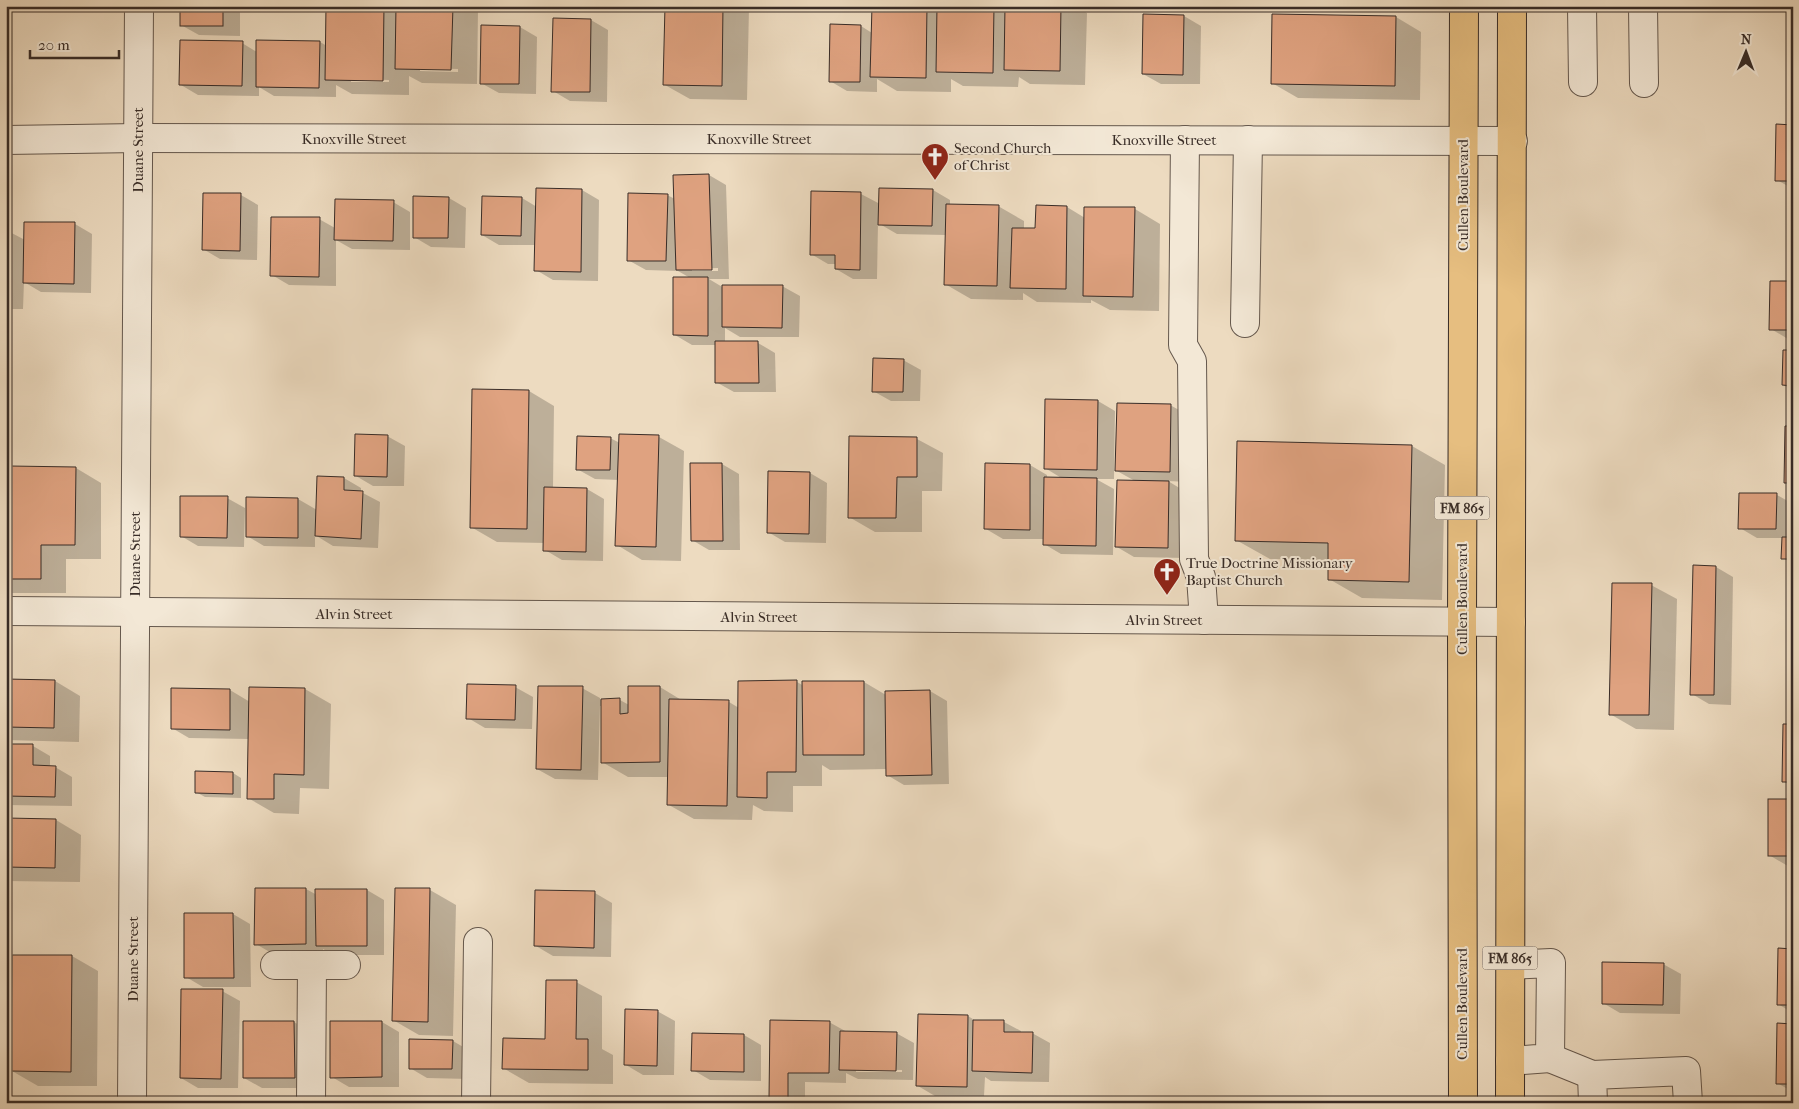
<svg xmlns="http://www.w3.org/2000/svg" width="1799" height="1109" viewBox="0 0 1799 1109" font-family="'IM FELL French Canon',serif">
<rect width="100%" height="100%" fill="#eddbc0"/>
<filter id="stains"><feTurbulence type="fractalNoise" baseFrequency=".004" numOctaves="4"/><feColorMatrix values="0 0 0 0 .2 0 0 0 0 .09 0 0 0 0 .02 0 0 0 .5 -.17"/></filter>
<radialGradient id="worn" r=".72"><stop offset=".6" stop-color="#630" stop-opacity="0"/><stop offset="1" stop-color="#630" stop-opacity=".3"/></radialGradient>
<!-- shadow -->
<g fill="#0003" fill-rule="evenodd">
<polygon points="182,6 240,6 240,36 199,35 181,25"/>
<path d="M328,6h58l11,7v-7h73l8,5 -1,73 -55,-1 -13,-7v19l-57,-1 -16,-9v12l-62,-1 -15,-9v9l-61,-1 -17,-10 61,-42 15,9 63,-10 7,4zM420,68l38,1v3l-38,-1zM351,79l38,1v2h-38z"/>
<polygon points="666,6 746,6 749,8 747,100 690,99 665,85"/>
<polygon points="873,6 1075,6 1087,13 1085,85 1030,84 1019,77 1018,87 963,86 951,79 951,92 897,91 877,79 877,92 847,91 830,81 861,26 872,33"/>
<polygon points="1144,15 1184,16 1201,26 1200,84 1161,84 1143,74"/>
<polygon points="1396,17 1421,32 1420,100 1298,98 1272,83"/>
<polygon points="591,20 608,30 607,102 570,101 553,91"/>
<polygon points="520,27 537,37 536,94 499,93 481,83"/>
<polygon points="1793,126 1793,189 1777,180"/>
<path d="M709,175l17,10 3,94h-20l15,9 58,-2 18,10 -1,41h-59l-15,-9v14l33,1 17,10 1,39h-42l-18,-10v-37h-24l-17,-10 17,-56 -14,-8 -32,-1 -18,-10 39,-65 8,4zM718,268v3h-26v-2z"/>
<polygon points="537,189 582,190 599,200 598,281 553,280 536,270 536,245 499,245 482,235 522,198 537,207"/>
<polygon points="933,190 950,200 950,205 998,206 1024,221 1024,229 1036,230 1037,207 1067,207 1085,218 1135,209 1160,224 1159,311 1110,310 1091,300 1091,303 1037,302 1023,293 1023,300 971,299 945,284 946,235 897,234 878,223 877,279 853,279 836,269 836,264 828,264 811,254 812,193 861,194 880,204"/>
<polygon points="241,195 258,205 257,260 220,259 203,249"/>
<polygon points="449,198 466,208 465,248 431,247 414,237"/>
<polygon points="393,202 410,212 410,250 352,249 336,240 336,286 289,285 272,275 319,219 335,228"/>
<polygon points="25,223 75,224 92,234 91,293 41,292 24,282 23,309 6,309 6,230 25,240"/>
<polygon points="1793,282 1793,339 1788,339 1771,329"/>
<polygon points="1793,351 1793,390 1783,385"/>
<polygon points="903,360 921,370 920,401 891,401 873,391"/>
<polygon points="529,391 554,406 553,488 587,489 604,499 603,561 562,560 545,550 545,543 497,542 471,527"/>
<polygon points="1098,401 1115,411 1114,479 1096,479 1114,489 1113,555 1061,554 1044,544 1044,539 1003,539 986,529 1030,465 1047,475 1047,478 1063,479 1045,468"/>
<polygon points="1170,405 1188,415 1187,482 1168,481 1186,492 1185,558 1134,557 1117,547 1135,481 1117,471"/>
<polygon points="387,436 405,446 404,486 373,486 356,476"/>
<polygon points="659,437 684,451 681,561 642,560 617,545 619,480 595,479 577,469 610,438 620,443"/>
<polygon points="851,437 917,439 943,453 942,491 922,491 922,532 875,532 849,517"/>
<polygon points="1412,446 1445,465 1442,600 1362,598 1329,579 1329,560 1270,559 1236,540"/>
<polygon points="722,464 739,474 740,550 709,550 692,540"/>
<polygon points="76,468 101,483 101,559 66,559 66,593 6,593 6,541 10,541"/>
<polygon points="769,473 810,473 827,483 826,543 785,542 768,532"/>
<polygon points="344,478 361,488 361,492 380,502 378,548 333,546 315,535 315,547 264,546 247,536 248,498 298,499 317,510"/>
<polygon points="1777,495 1793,504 1793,564 1783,558 1783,538 1757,538 1740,528"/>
<polygon points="227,498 245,508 244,547 198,546 181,536"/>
<polygon points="1716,567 1733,577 1731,705 1709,704 1692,694"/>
<polygon points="1651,585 1677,599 1674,730 1636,729 1610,714"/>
<polygon points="6,680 55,681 80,696 79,742 6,740"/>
<polygon points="797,682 804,686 864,682 886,695 930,691 947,701 949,784 904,785 887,775 887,769 830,770 822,765 822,786 793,786 793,812 764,811 753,805 752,820 694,819 669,805 669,777 628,777 602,762 602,706 600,706 598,780 555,779 537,769 582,688 600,698 600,700 620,700 629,705 660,687 683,701 729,702 739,708"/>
<polygon points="515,687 533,697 532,729 485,728 468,718"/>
<polygon points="250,688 305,689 331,704 329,789 300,788 299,814 274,813 248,798 249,739 189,738 172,728 173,689 230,690 250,702"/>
<polygon points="1793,725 1793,787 1783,781"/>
<polygon points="6,745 33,746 50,756 50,767 55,767 72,777 72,806 6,805"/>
<polygon points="233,773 241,778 241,798 205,797 196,792"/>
<polygon points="1793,800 1793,869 1769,855"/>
<polygon points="6,819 56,820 81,835 80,882 6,881"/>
<polygon points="306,889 317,895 367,890 384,900 384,955 334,955 323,949 323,954 273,954 256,944"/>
<polygon points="430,890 456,905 453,1036 419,1035 393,1020"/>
<polygon points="595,893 612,903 611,957 553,956 536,946"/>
<polygon points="233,914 250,924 251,987 203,987 186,977"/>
<polygon points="1793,950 1793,1013 1778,1004"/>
<polygon points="13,956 72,956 98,971 97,1086 38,1086 12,1071 12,1044 10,1044 8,1083 6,1083 6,1003 13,1006"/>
<polygon points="1663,964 1681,974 1680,1014 1620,1013 1603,1003"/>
<polygon points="576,982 602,996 602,1049 613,1055 613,1084 529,1083 503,1068 546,1040"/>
<polygon points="222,991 240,1001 238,1088 198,1088 181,1078"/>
<polygon points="657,1011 675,1021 674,1075 643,1075 626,1065"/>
<polygon points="919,1016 968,1016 976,1021 1004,1022 1021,1031 1021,1033 1032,1033 1050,1043 1049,1082 991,1081 985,1077 984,1096 935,1096 918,1086"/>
<path d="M771,1021l58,1 18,10 49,1 18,10 -1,37 -55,-1 -12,-6v10l-41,-1v21h-25l-10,-6zM856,1069l46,1v2h-46z"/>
<polygon points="294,1022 311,1032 312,1088 262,1088 244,1078 244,1023"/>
<polygon points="382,1022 399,1032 399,1087 349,1087 332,1077"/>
<polygon points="1793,1025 1793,1092 1777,1083"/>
<polygon points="744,1035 761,1045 761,1081 710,1080 693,1070"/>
<polygon points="453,1041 470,1051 469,1079 427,1078 410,1068"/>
</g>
<!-- building -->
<g fill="#dfa280" stroke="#382c27">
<rect x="180" y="6" width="43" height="20"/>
<polygon points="326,6 384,6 383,81 325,80"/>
<polygon points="396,6 453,6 451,70 395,69"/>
<polygon points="665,6 723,6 722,86 663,85"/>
<polygon points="872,6 927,6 926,78 870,77"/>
<polygon points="937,6 994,6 993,73 936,72"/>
<polygon points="1005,6 1061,6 1060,71 1004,70"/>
<polygon points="1143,14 1184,15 1183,75 1142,74"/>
<polygon points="1272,14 1396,16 1395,86 1271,84"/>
<polygon points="553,18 591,19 590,92 551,92"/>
<polygon points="830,24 861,25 860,82 829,82"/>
<polygon points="481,25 520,26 519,84 480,84"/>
<polygon points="180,40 243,41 242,86 179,85"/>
<polygon points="256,40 320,41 319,88 256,87"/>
<polygon points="1776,124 1793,125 1793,181 1775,181"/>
<polygon points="709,174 712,270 676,270 673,175"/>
<polygon points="536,188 582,189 581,272 534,271"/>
<polygon points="879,188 933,189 932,226 878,225"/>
<polygon points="811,191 861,192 860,270 835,269 835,255 810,255"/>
<polygon points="203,193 241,193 240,251 202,250"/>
<polygon points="628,193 668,194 666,261 627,261"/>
<polygon points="413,196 449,197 448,238 413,238"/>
<polygon points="482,196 522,197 521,236 481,235"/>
<polygon points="335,199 394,200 393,241 334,240"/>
<polygon points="946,204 999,205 997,286 944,285"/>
<polygon points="1036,205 1067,206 1066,289 1010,288 1012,228 1035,228"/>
<polygon points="1084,207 1135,207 1133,297 1083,296"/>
<polygon points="271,217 320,217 319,277 270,276"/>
<polygon points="24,222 75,222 74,284 23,283"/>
<polygon points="673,277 708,277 708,336 673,335"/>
<polygon points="1770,281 1793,281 1793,330 1769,330"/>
<polygon points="722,285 783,285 782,328 722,327"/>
<polygon points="715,341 758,341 759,383 715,383"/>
<polygon points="1783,350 1793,350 1793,386 1782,385"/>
<polygon points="873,358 904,359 903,392 872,392"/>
<polygon points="472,389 529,390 527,529 470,528"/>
<polygon points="1045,399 1098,400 1097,470 1044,469"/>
<polygon points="1117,403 1171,404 1170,472 1115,471"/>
<polygon points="1785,426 1793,426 1793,483 1784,483"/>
<polygon points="355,434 388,435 387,477 354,476"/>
<polygon points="619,434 659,435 656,547 615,546"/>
<polygon points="577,436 611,437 610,470 576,470"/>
<polygon points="849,436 917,437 917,477 897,477 896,518 848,518"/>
<polygon points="1237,441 1412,445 1409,582 1328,580 1328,543 1235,541"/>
<polygon points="690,463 722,463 723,541 691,541"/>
<polygon points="985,463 1030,464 1030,530 984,529"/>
<polygon points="10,466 76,467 75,545 41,545 41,579 6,579 6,539 9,539"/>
<polygon points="768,471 810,472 809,534 767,533"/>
<polygon points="317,476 344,477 344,490 363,491 361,539 315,536"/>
<polygon points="1044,477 1097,478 1096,546 1043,545"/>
<polygon points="1117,480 1169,481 1168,548 1115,547"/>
<polygon points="544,487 587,488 586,552 543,551"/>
<polygon points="1739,493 1777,493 1776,529 1738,529"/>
<polygon points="180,496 228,496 227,538 180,537"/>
<polygon points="246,497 298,498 298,538 246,537"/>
<polygon points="1782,537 1793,537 1793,559 1781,559"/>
<polygon points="1693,565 1716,566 1714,695 1690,695"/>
<polygon points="1612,583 1652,583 1649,715 1609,715"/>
<polygon points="1791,646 1793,646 1793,704 1790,704"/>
<polygon points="6,679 55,680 54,728 6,727"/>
<polygon points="797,680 796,772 767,772 767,798 737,797 738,681"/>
<polygon points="802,681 864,681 864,755 803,755"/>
<polygon points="467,684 516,685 515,720 466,719"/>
<polygon points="538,686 583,686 581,770 536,769"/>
<polygon points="628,686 660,686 660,762 601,763 601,699 620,698 620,714 628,713"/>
<polygon points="249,687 305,688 304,775 274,774 274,799 247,799"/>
<polygon points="171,688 230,689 230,730 171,729"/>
<polygon points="930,690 932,775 886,776 885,691"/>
<polygon points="669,699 729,700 727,806 667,805"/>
<polygon points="1783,724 1793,724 1793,782 1782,782"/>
<polygon points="6,744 33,744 33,765 56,766 55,797 6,796"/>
<polygon points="195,771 233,772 233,794 195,793"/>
<rect x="1768" y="799" width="25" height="57"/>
<polygon points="6,818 56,819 55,868 6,867"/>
<polygon points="255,888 306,888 306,944 254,945"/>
<polygon points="395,888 430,888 428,1022 392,1021"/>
<polygon points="315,889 367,889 367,946 316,946"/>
<polygon points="535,890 595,891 594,948 534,946"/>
<polygon points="184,913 233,913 234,978 184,978"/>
<polygon points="1778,948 1793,949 1793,1005 1777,1005"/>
<polygon points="12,955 72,955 71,1072 11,1071"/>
<polygon points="1602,962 1664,963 1663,1005 1602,1004"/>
<polygon points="546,980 577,980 576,1039 588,1039 588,1070 502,1069 503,1038 545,1039"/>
<polygon points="181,989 223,989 221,1079 180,1078"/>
<polygon points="625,1009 658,1010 657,1066 624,1065"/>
<polygon points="918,1014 968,1015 967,1087 916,1086"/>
<polygon points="770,1020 830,1021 829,1073 788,1073 788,1098 769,1098"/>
<polygon points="973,1020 1004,1020 1004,1032 1033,1032 1032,1073 972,1071"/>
<polygon points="243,1021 294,1021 295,1078 243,1078"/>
<polygon points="330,1021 382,1021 382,1077 330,1078"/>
<polygon points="1777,1023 1793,1024 1793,1084 1776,1084"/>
<polygon points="840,1031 897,1032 896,1071 839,1070"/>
<polygon points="692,1033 744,1034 744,1072 691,1071"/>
<polygon points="409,1039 453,1040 452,1069 409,1069"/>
</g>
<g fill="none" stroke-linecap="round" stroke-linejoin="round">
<defs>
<g id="minor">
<polyline points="1582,6 1583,82"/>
<polyline points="1643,6 1644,83"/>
<polyline points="6,140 138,138 1513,141"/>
<polyline points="1185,140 1183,345 1192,361 1194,559 1201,577 1204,620"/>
<polyline points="1245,323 1248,140"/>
<polyline points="6,611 1511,622"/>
<polyline points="275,965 346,965"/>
<polyline points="1510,965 1551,963 1550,1058 1510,1061"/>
<polyline points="1550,1058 1592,1075"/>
<polyline points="132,1103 139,6"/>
<polyline points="311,1103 312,965"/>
<polyline points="476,1103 478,942"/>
<polyline points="1593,1103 1592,1075 1686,1071 1688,1103"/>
</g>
<g id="major">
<polyline points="1463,1103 1462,622 1464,6"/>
<polyline points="1510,1103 1512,6"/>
</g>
</defs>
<!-- minor casing -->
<use href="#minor" stroke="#65584d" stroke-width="30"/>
<!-- major casing -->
<use href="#major" stroke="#382c27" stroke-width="30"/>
<!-- minor -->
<use href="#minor" stroke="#f3e8d6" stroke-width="28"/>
<!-- major -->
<use href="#major" stroke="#e6be80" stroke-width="28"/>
</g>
<!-- icons -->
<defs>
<symbol id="church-pin" viewBox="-11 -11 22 30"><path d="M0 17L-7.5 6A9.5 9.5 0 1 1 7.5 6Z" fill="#8f2418" stroke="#f3e8d6"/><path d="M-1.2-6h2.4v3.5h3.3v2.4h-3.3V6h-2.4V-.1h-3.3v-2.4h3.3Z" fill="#fff"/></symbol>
</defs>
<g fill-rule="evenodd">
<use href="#church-pin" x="919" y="141" width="32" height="43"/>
<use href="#church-pin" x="1151" y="556" width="32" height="43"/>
</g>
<g text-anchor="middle" stroke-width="4" stroke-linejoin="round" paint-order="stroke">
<!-- shield labels -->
<g fill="#f3e8d6" stroke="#70645c" stroke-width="1">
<rect x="1434.5" y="496.5" width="55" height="23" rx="4"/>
<rect x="1482.5" y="946.5" width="55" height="23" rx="4"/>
</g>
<g font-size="14" font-weight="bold" fill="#382c27">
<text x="1462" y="513">FM 865</text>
<text x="1510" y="963">FM 865</text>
</g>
<!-- street labels -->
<g font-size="15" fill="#382c27" stroke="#f3e8d6">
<text x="354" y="144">Knoxville Street</text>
<text x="759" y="144">Knoxville Street</text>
<text x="1164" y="145">Knoxville Street</text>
<text transform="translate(138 150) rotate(-90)" y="5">Duane Street</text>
<text transform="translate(1463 195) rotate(-90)" y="5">Cullen Boulevard</text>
<text transform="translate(135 554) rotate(-90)" y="5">Duane Street</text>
<text transform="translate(1462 599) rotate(-90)" y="5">Cullen Boulevard</text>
<text x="354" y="619">Alvin Street</text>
<text x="759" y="622">Alvin Street</text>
<text x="1164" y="625">Alvin Street</text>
<text transform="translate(133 959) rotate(-90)" y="5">Duane Street</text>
<text transform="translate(1462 1004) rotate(-90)" y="5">Cullen Boulevard</text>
</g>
<!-- poi labels -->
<g font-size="15" fill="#382c27" stroke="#f3e8d6" text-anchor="start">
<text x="954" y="153">Second Church<tspan x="954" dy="17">of Christ</tspan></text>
<text x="1186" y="568">True Doctrine Missionary<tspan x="1186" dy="17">Baptist Church</tspan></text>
</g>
</g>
<!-- margin -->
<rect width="1799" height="1109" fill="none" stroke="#eddbc0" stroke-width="25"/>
<rect x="8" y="8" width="1784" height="1094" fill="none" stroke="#382c27" stroke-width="2.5"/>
<rect x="12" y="12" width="1774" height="1084" fill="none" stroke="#382c27"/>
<!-- north arrow -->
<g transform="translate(1746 52) rotate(1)" stroke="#f3e8d6" stroke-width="4" paint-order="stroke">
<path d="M0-4L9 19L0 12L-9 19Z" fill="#382c27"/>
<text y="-8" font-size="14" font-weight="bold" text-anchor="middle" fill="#382c27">N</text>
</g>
<!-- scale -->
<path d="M30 50v8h89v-8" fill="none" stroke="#382c27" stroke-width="2.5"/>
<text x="38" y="50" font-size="15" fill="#382c27" stroke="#f3e8d6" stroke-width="4" paint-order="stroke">20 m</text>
<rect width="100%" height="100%" filter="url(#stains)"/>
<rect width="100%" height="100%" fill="url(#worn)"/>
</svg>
